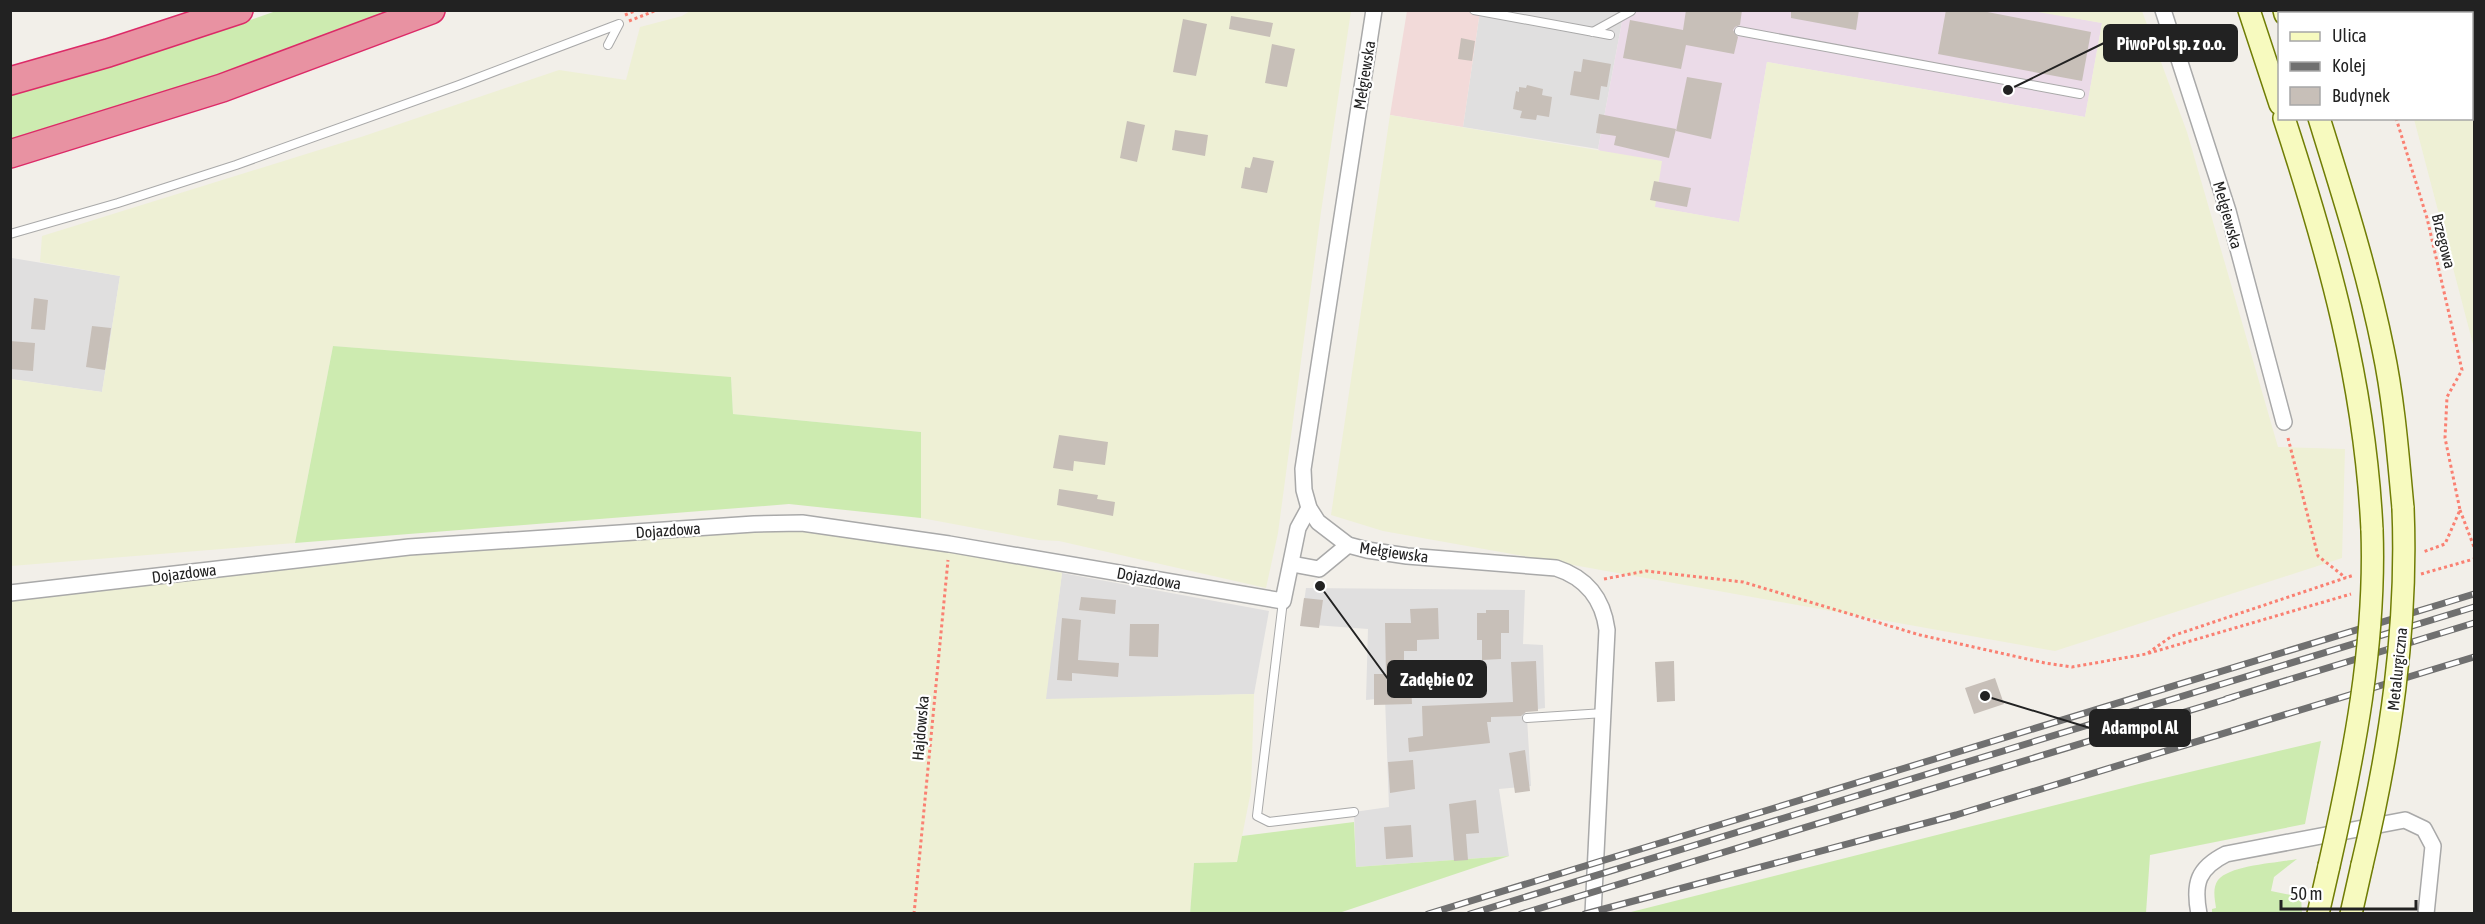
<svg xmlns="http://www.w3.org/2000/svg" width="2485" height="924" viewBox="0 0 2485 924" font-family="'Asap Condensed',sans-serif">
<rect width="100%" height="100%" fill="#f2efe9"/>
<!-- residential -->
<g fill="#e0dfdf">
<polygon points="1480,11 1624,11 1598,149 1463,127"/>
<polygon points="12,258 120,276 102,392 11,379"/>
<polygon points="1062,573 1269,611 1254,694 1045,700"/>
<polygon points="1306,588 1525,590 1523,644 1543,645 1545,708 1524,711 1527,718 1531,786 1499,789 1509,856 1356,867 1354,812 1389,807 1385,698 1366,700 1368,629 1301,624"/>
</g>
<!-- commercial -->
<polygon fill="#f2dad9" points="1407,11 1480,11 1463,127 1390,115"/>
<!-- industrial -->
<polygon fill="#ebdbe8" points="2032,10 2102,23 2085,117 1767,62 1739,222 1654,207 1598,149 1624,11"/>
<!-- farmland -->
<g fill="#eef0d5">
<polygon points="690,11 1351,11 1321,212 1278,533 1266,588 1059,541 1039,540 921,518 921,432 733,414 731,378 333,346 295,543 11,566 10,379 102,392 120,276 40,262 42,236 364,136 559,70 626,80 640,27 682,16"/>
<polygon points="2032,11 2142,11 2187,132 2278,447 2345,449 2342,558 2055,651 1383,531 1331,515 1390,115 1662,161 1655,207 1739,222 1767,62 2085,117 2102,23"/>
<polygon points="2385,11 2474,11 2474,348 2414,119 2472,118 2472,14 2386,14"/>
<polygon points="787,527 938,548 1062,573 1046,699 1254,694 1251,791 1237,862 1194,863 1190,913 11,913 10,600 429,552"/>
</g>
<!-- grass -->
<g fill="#cdebb0">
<path d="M276,11h123c-127,50 -258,91 -388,130l-1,-47 166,-48z"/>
<polygon points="333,346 731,377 733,414 921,432 921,518 789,504 295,543"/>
<polygon points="2321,741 2305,824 2150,855 2146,913 1627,913 2139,784"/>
<polygon points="1354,822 1356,867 1509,856 1339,913 1190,914 1194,863 1237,862 1242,836"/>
<path d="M2297,859l-23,18 -3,14 30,6 1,16h-90v-4l4,-1c-1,-8 -4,-20 2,-28 12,-15 59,-17 79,-21z"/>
</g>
<!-- building -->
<g fill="#c7bfb8">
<polygon points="1686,10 1742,10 1740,25 1735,27 1733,30 1738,37 1734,54 1686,45 1681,69 1623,58 1630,20 1683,30"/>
<polygon points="1791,10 1859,10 1856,30 1791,18"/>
<polygon points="1946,10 1977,10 2091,32 2082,81 1938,54"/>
<polygon points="1231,16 1273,23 1270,37 1229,29"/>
<polygon points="1183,19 1207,24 1196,76 1173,72"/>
<polygon points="1461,38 1475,41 1472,61 1458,59"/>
<polygon points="1272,44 1295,49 1287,87 1265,83"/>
<polygon points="1583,59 1611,64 1607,87 1601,86 1599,100 1570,95 1574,71 1581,72"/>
<polygon points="1687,77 1722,83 1711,139 1676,131"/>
<polygon points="1527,85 1543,89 1542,95 1552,97 1549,117 1537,115 1536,120 1520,118 1522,111 1513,109 1516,91 1519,92 1519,87 1526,88"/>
<polygon points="1599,114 1676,129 1669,158 1614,145 1616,136 1596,133"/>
<polygon points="1127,121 1145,125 1137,162 1120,158"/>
<polygon points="1175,130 1208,135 1205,156 1172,150"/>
<polygon points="1253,157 1274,161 1267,193 1241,188 1245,167 1250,168"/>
<polygon points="1654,181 1691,188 1687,207 1650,200"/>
<polygon points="34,298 48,300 45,330 31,329"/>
<polygon points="92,326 111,328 105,370 86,367"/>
<polygon points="10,341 35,343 33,371 10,369"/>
<polygon points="1059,435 1108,442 1105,465 1074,461 1073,471 1053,468"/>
<polygon points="1059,489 1098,495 1097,499 1115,502 1113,516 1057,505"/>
<polygon points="1081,597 1116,600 1115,614 1079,610"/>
<polygon points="1304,598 1323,600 1319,628 1300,626"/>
<polygon points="1438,608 1439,639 1417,640 1417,651 1404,651 1404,685 1411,685 1412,704 1374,705 1374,674 1386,674 1385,623 1411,623 1410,609"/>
<polygon points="1486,610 1509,610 1509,633 1501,633 1501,659 1482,660 1482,640 1477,640 1477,613 1486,613"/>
<polygon points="1062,618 1081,620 1078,660 1119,663 1118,677 1072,673 1072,681 1057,680"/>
<polygon points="1130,624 1159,624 1158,657 1129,656"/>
<polygon points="1536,661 1538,711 1526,712 1521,716 1491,717 1491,722 1487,722 1490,743 1409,752 1408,738 1423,736 1422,706 1513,702 1511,662"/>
<polygon points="1674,661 1675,701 1657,702 1655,662"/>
<polygon points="1995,678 2004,704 1974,714 1965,688"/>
<polygon points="1525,750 1530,791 1515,793 1509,753"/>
<polygon points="1413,760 1415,789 1390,793 1388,762"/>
<polygon points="1476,800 1479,833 1466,834 1468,860 1454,861 1449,804"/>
<polygon points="1411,825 1413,857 1386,859 1384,827"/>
</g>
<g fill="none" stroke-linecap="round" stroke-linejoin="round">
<defs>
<g id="service">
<polyline points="1474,10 1610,35"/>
<polyline points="1739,31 2080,94"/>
<polyline points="1593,32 1631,11"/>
<polyline points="10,234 118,203 236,165 459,85 619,24 608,45"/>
<polyline points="1283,601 1257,816 1269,822 1354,812"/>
<polyline points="1527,718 1604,713"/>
</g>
<g id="minor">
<path d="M1374,10l-71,459 1,21 5,18 9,14 30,23 19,5 40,6 149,12c31,10 47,31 51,62l-14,284"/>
<polyline points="2163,10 2228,211 2284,422"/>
<polyline points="1292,564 1319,569 1348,545"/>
<polyline points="10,593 409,547 754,524 802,523 949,544 1283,601 1298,528 1309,508"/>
<path d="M2199,914c-6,-31 -1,-46 27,-60l179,-34 19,9 9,17 -7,68"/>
</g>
<g id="secondary">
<polyline points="2249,10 2280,104"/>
<polyline points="2284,10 2285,14"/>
<path d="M2284,118c45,138 81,266 88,412"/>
<path d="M2319,118c24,77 48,152 64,231 11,52 15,106 20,159"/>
<polyline points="2318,914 2329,866"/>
<polyline points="2351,914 2362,865"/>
</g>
<g id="motorway">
<polyline points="10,81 108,53 239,10"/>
<polyline points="10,154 222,88 431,10"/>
</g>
</defs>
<!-- service casing -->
<use href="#service" stroke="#a9a9a9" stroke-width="10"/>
<!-- minor casing -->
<use href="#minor" stroke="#a9a9a9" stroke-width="18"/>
<!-- secondary casing -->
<use href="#secondary" stroke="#707d05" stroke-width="24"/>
<!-- motorway casing -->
<use href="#motorway" stroke="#dc2a67" stroke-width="30"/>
<!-- path -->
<g stroke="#fa8072" stroke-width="3" stroke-dasharray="3 3" stroke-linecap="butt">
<polyline points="2362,10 2363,14"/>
<polyline points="625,15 637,10"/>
<polyline points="629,21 657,10"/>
<polyline points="2396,118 2427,218 2462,370 2447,397 2445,438 2460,510 2445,544 2423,552"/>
<polyline points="2288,438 2318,556 2346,578"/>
<polyline points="2460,510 2474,547"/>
<polyline points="2421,574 2474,559"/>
<polyline points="1604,579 1646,571 1743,582 1920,635 2045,663 2072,667 2146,654 2351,594"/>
<polyline points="2148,653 2172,636 2354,575"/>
<polyline points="914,914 948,560"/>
</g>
<!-- service -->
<use href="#service" stroke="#fff" stroke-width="8"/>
<!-- minor -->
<use href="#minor" stroke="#fff" stroke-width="15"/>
<!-- secondary -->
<use href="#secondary" stroke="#f7fabf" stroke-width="21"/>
<!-- motorway -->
<use href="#motorway" stroke="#e892a2" stroke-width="27"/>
<defs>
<g id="rail">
<polyline points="2226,699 2474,623"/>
<polyline points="1428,914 2474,594"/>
<polyline points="1470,914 2474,607"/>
<polyline points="1521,914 2234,697"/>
<polyline points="1585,914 1956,815 2474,657"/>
</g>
</defs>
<!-- rail casing -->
<use href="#rail" stroke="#707070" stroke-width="7"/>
<!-- rail -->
<use href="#rail" stroke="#fff" stroke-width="4.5" stroke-dasharray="14" stroke-linecap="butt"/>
<defs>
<g id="secondary-bridge">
<path d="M2362,865c28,-118 46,-235 41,-357"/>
<path d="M2329,866c25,-111 47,-222 43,-336"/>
</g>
</defs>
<!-- secondary-bridge casing -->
<use href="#secondary-bridge" stroke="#707d05" stroke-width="24" stroke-linecap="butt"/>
<!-- secondary-bridge -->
<use href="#secondary-bridge" stroke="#f7fabf" stroke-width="21"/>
</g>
<g text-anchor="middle" stroke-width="4.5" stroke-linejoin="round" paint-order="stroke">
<!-- street labels -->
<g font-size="16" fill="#222" stroke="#fff">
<text transform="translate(1364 75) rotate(-81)" y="6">Mełgiewska</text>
<text transform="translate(2228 215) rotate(74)" y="6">Mełgiewska</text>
<text transform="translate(2444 241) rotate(76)" y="6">Brzegowa</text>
<text transform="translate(668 530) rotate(-4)" y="6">Dojazdowa</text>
<text transform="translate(1394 552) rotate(8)" y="6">Mełgiewska</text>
<text transform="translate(184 573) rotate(-7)" y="6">Dojazdowa</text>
<text transform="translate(1149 578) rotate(10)" y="6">Dojazdowa</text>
<text transform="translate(2397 669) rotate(-84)" y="6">Metalurgiczna</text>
<text transform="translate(920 728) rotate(-85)" y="6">Hajdowska</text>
</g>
</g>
<!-- callouts -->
<path fill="none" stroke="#222" stroke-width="2" d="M2008 90L2104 43M1320 586L1388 679M1985 696L2090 728"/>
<g fill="#222" stroke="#fff" stroke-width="2">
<circle cx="2008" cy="90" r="6"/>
<circle cx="1320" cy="586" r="6"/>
<circle cx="1985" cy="696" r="6"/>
</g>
<g fill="#222" stroke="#222" stroke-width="2">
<rect x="2104" y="25" width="133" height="36" rx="6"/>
<rect x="1388" y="661" width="98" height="36" rx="6"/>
<rect x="2090" y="710" width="100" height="36" rx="6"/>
</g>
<g font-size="18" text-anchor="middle" font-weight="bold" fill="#fff">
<text x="2171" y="50">PiwoPol sp. z o.o.</text>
<text x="1437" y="686">Zadębie 02</text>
<text x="2140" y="734">Adampol Al</text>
</g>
<!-- border -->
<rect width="2485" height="924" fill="none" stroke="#222222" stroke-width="24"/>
<!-- legend -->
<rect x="2278" y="12" width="195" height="108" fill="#ffffff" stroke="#a7a7a7" stroke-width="1.5"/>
<rect x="2290" y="32" width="30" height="9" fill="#f7fabf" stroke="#a7a7a7" stroke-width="1.5"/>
<text x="2332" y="42" font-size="18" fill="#222222">Ulica</text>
<rect x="2290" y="62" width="30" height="9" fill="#707070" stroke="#a7a7a7" stroke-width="1.5"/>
<text x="2332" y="72" font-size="18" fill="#222222">Kolej</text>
<rect x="2290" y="87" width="30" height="18" fill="#c7bfb8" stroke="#a7a7a7" stroke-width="1.5"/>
<text x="2332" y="102" font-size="18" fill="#222222">Budynek</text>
<!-- scale -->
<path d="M2281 900v9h135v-9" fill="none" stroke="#222222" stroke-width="3"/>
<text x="2290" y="900" font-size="18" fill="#222222" stroke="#ffffff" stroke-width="4.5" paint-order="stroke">50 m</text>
</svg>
